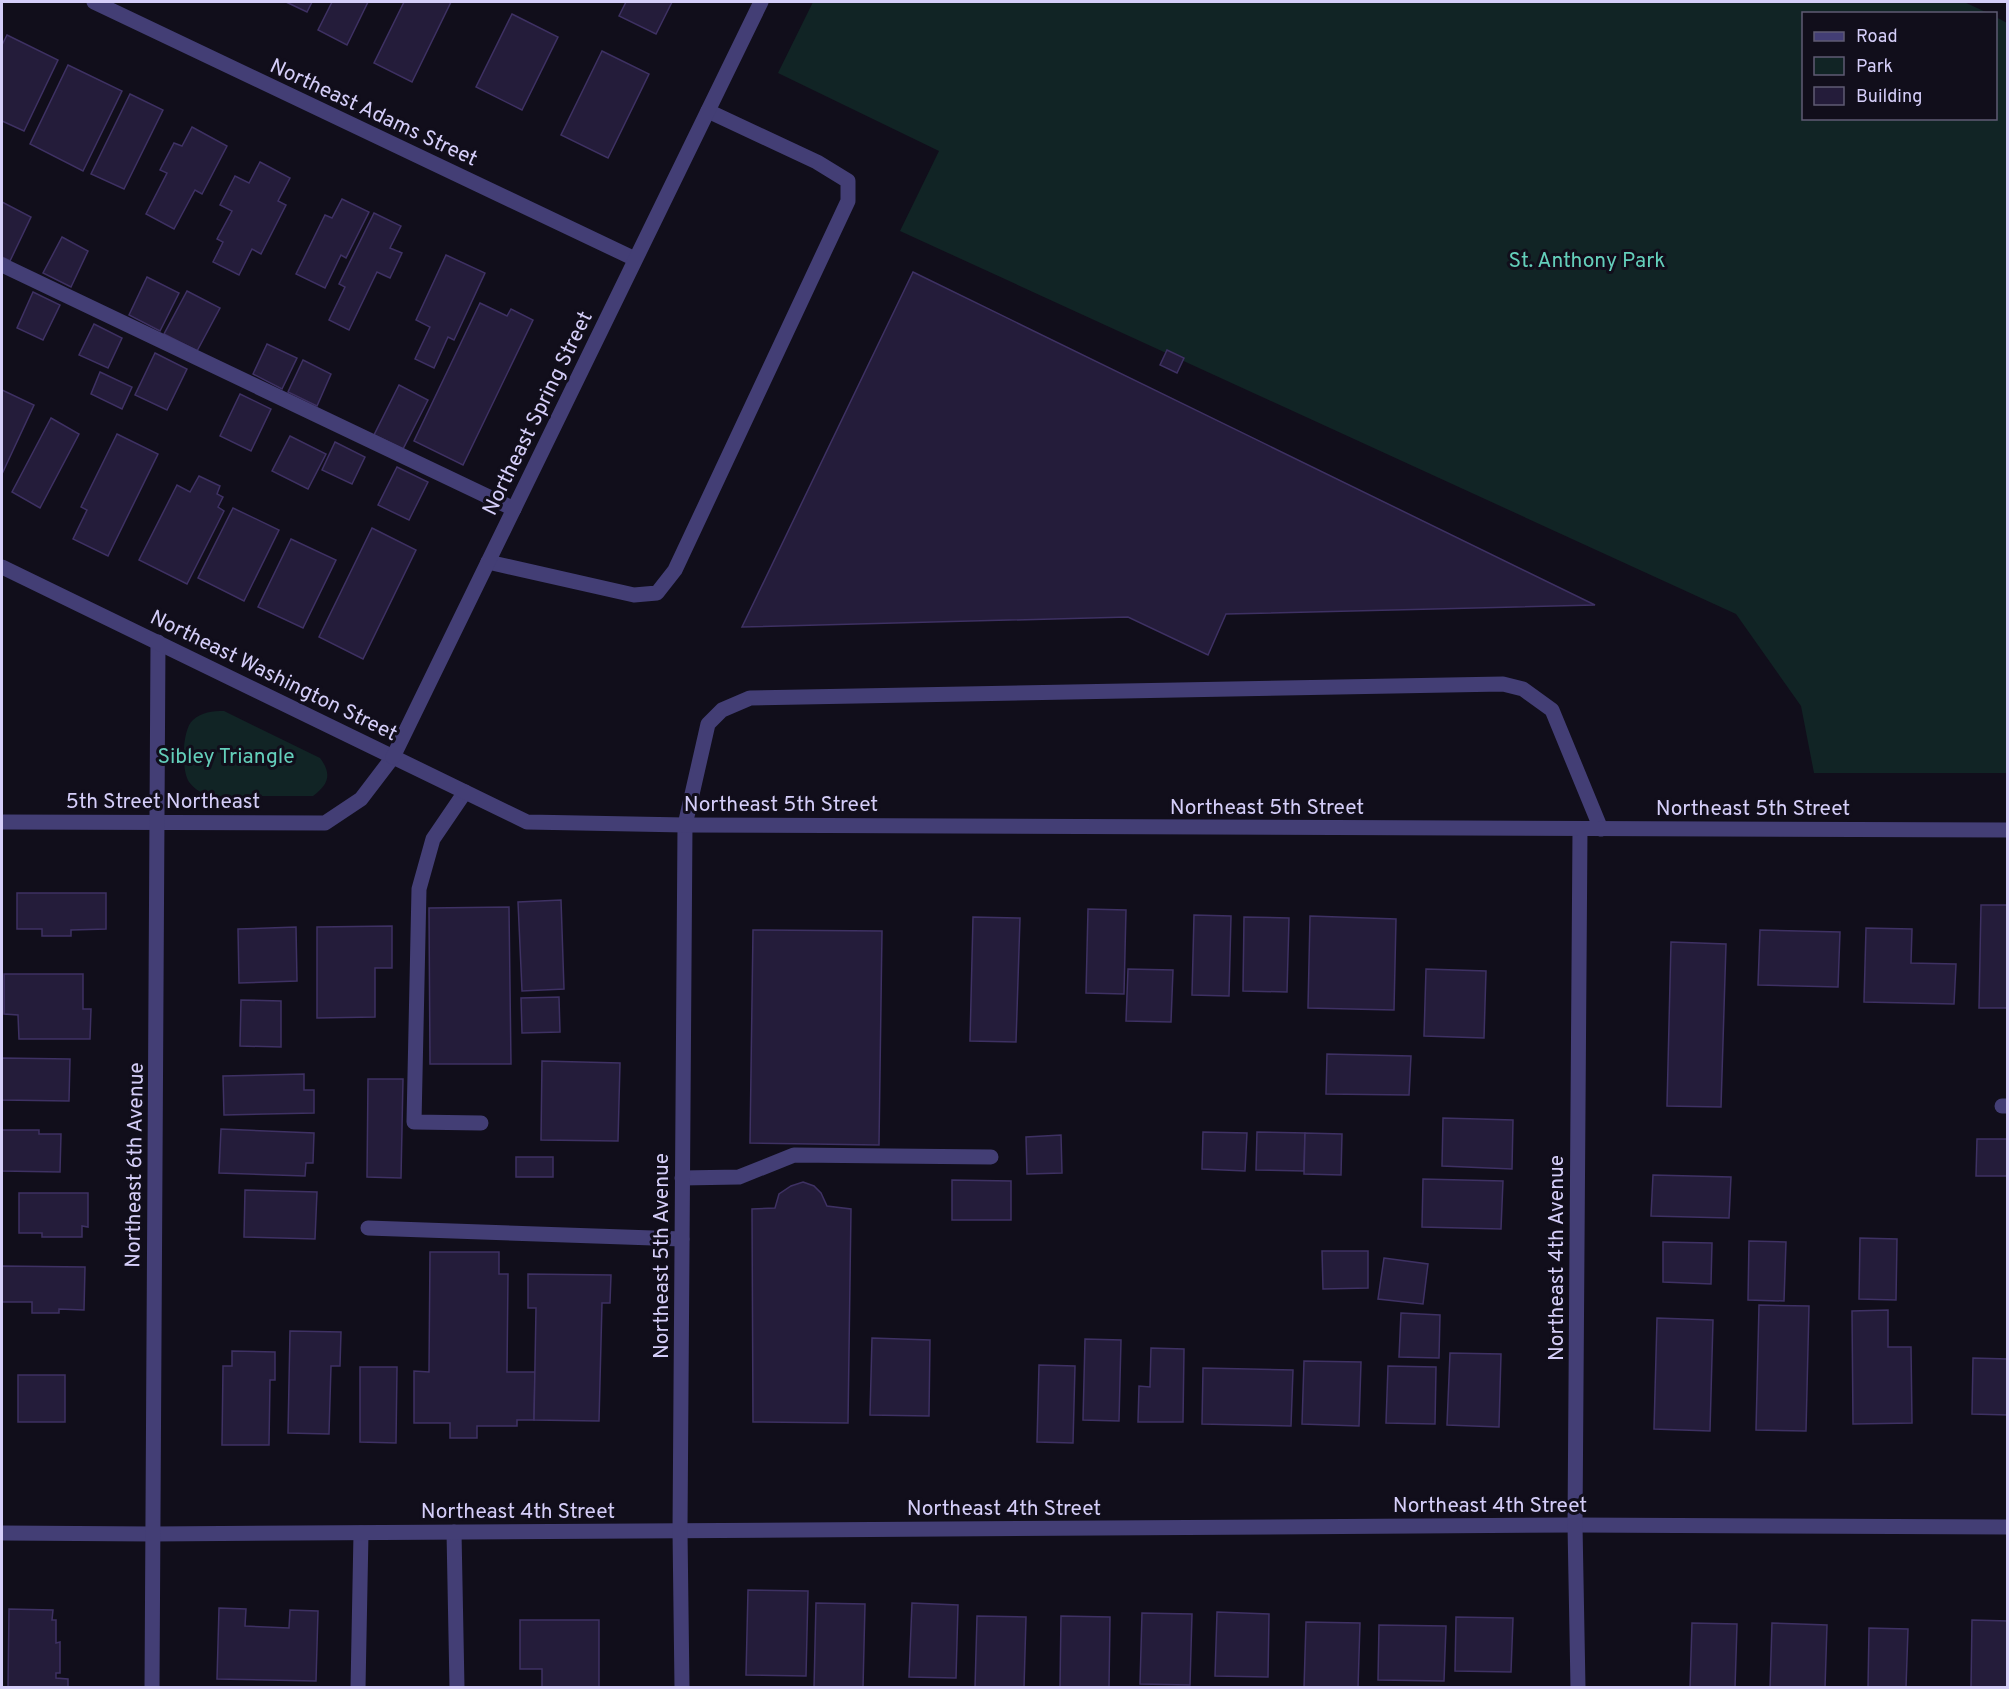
<svg xmlns="http://www.w3.org/2000/svg" width="2009" height="1689" viewBox="0 0 2009 1689" font-family="Overpass,sans-serif">
<rect width="100%" height="100%" fill="#110e1b"/>
<!-- green -->
<g fill="#112425">
<polygon points="813,2 1964,2 1988,13 1804,14 1804,118 1996,118 1996,17 2007,23 2007,773 1814,773 1801,706 1736,614 900,231 939,151 778,73"/>
<path d="M224,711l96,47c12,16 9,26 -7,38h-101c-9,-2 -17,-6 -23,-14 -8,-12 -7,-53 4,-62 9,-8 19,-9 31,-9z"/>
</g>
<!-- building -->
<g fill="#241c3a" stroke="#3e3163" stroke-width="1.5">
<polygon points="286,2 312,2 307,12"/>
<polygon points="332,2 368,2 347,45 318,30"/>
<polygon points="404,2 451,2 412,82 374,63"/>
<polygon points="626,2 672,2 656,34 619,16"/>
<polygon points="512,14 558,37 522,110 476,87"/>
<polygon points="7,35 58,60 24,131 2,121 2,45"/>
<polygon points="602,51 649,74 608,158 561,135"/>
<polygon points="68,65 122,91 83,171 30,144"/>
<polygon points="130,94 163,110 124,189 91,174"/>
<polygon points="192,127 227,146 202,194 195,190 174,229 146,214 167,173 160,170 174,143 182,146"/>
<polygon points="260,162 290,178 278,201 286,205 261,254 252,249 239,275 213,262 223,242 217,239 232,211 220,205 235,176 249,183"/>
<polygon points="342,199 369,212 346,258 341,255 325,288 296,274 325,215 332,218"/>
<polygon points="2,202 31,217 10,261 2,257"/>
<polygon points="374,213 401,226 390,248 402,253 390,278 377,272 349,330 329,320 345,287 339,284"/>
<polygon points="62,237 88,251 71,287 43,273"/>
<polygon points="446,255 485,273 454,340 448,337 434,368 415,359 430,327 416,320"/>
<polygon points="913,272 1595,605 1226,614 1208,655 1128,617 742,627"/>
<polygon points="147,277 179,293 160,331 129,315"/>
<polygon points="187,291 220,308 197,351 164,334"/>
<polygon points="33,292 60,305 43,340 17,328"/>
<polygon points="480,303 507,316 511,309 533,320 463,465 414,441"/>
<polygon points="94,324 122,338 108,368 79,355"/>
<polygon points="267,344 297,358 282,389 253,374"/>
<polygon points="1167,350 1184,358 1177,373 1160,365"/>
<polygon points="155,353 187,369 167,410 135,395"/>
<polygon points="303,360 331,374 317,406 288,392"/>
<polygon points="100,372 132,387 122,409 91,394"/>
<polygon points="399,385 428,400 403,449 374,435"/>
<polygon points="2,390 34,405 2,474"/>
<polygon points="240,394 271,409 251,451 220,436"/>
<polygon points="51,418 79,434 40,508 12,492"/>
<polygon points="117,434 158,454 108,556 73,539 87,510 81,507"/>
<polygon points="290,436 326,454 308,489 272,471"/>
<polygon points="335,442 365,457 352,484 322,470"/>
<polygon points="397,467 428,482 409,520 378,505"/>
<polygon points="199,476 220,486 217,494 223,497 218,507 224,511 187,584 139,560 177,485 190,492"/>
<polygon points="233,508 279,530 244,601 198,578"/>
<polygon points="372,528 416,550 363,659 319,637"/>
<polygon points="291,539 336,560 303,628 258,607"/>
<polygon points="17,893 106,893 106,929 71,930 71,936 42,936 42,929 17,929"/>
<polygon points="561,900 564,989 522,991 518,902"/>
<polygon points="1981,905 2008,905 2008,1008 1979,1008"/>
<polygon points="509,907 511,1064 430,1064 429,908"/>
<polygon points="1088,909 1126,910 1124,994 1086,993"/>
<polygon points="1194,915 1231,916 1229,996 1192,995"/>
<polygon points="1310,916 1396,919 1394,1010 1308,1008"/>
<polygon points="973,917 1020,918 1016,1042 970,1041"/>
<polygon points="1244,917 1289,918 1287,992 1243,991"/>
<polygon points="392,926 392,968 375,968 375,1017 317,1018 317,927"/>
<polygon points="296,927 297,981 239,983 238,929"/>
<polygon points="1866,928 1912,929 1911,963 1956,964 1954,1004 1864,1002"/>
<polygon points="753,930 882,931 879,1145 750,1143"/>
<polygon points="1760,930 1840,932 1838,987 1758,985"/>
<polygon points="1671,942 1726,944 1721,1107 1667,1106"/>
<polygon points="1128,969 1173,970 1171,1022 1126,1021"/>
<polygon points="1426,969 1486,971 1484,1038 1424,1036"/>
<polygon points="4,974 83,974 83,1009 91,1009 90,1039 19,1039 18,1015 4,1014"/>
<polygon points="559,997 560,1032 522,1033 521,998"/>
<polygon points="241,1000 281,1001 281,1047 240,1046"/>
<polygon points="1327,1054 1411,1056 1409,1095 1326,1094"/>
<polygon points="2,1058 70,1059 69,1101 2,1100"/>
<polygon points="542,1061 620,1063 618,1141 541,1140"/>
<polygon points="304,1074 304,1090 314,1090 314,1113 224,1115 223,1076"/>
<polygon points="368,1079 403,1079 401,1178 367,1177"/>
<polygon points="1443,1118 1513,1120 1512,1169 1442,1166"/>
<polygon points="221,1129 314,1133 313,1163 306,1163 305,1176 219,1173"/>
<polygon points="2,1130 39,1130 39,1134 61,1134 60,1172 2,1171"/>
<polygon points="1203,1132 1247,1133 1245,1171 1202,1169"/>
<polygon points="1257,1132 1305,1133 1304,1171 1256,1170"/>
<polygon points="1305,1133 1342,1134 1341,1175 1304,1174"/>
<polygon points="1061,1135 1062,1173 1027,1174 1026,1137"/>
<polygon points="1977,1139 2008,1139 2008,1176 1976,1176"/>
<rect x="516" y="1157" width="37" height="20"/>
<polygon points="1653,1175 1731,1177 1729,1218 1651,1216"/>
<polygon points="1423,1179 1503,1181 1501,1229 1422,1227"/>
<polygon points="952,1180 1011,1181 1011,1220 952,1220"/>
<polygon points="803,1182 814,1186 821,1193 827,1206 851,1209 848,1423 753,1422 752,1209 775,1208 779,1194 791,1186"/>
<polygon points="245,1190 317,1192 315,1239 244,1237"/>
<polygon points="19,1193 88,1193 88,1227 82,1226 82,1237 42,1237 42,1233 19,1233"/>
<polygon points="1860,1238 1897,1239 1896,1300 1859,1299"/>
<polygon points="1749,1241 1786,1242 1784,1301 1748,1300"/>
<polygon points="1663,1242 1712,1243 1711,1284 1663,1282"/>
<polygon points="1322,1251 1368,1251 1368,1288 1323,1289"/>
<polygon points="430,1252 499,1252 499,1274 508,1274 507,1372 535,1372 534,1420 517,1420 517,1426 477,1426 477,1438 450,1438 450,1423 414,1423 414,1371 429,1372"/>
<polygon points="1384,1258 1428,1264 1423,1304 1378,1299"/>
<polygon points="2,1266 85,1267 84,1310 59,1309 59,1313 32,1313 32,1302 2,1302"/>
<polygon points="528,1274 611,1275 610,1303 602,1303 599,1421 534,1420 536,1308 528,1308"/>
<polygon points="1759,1305 1809,1306 1806,1431 1756,1430"/>
<polygon points="1888,1310 1888,1347 1911,1347 1912,1423 1853,1424 1852,1311"/>
<polygon points="1401,1313 1440,1315 1439,1358 1399,1357"/>
<polygon points="1657,1318 1713,1320 1710,1431 1654,1429"/>
<polygon points="290,1331 341,1332 340,1366 331,1366 329,1434 288,1433"/>
<polygon points="872,1338 930,1340 929,1416 870,1415"/>
<polygon points="1085,1339 1121,1340 1119,1421 1083,1420"/>
<polygon points="1151,1348 1184,1349 1183,1422 1138,1422 1139,1386 1150,1387"/>
<polygon points="232,1351 275,1352 275,1380 270,1380 269,1445 222,1445 223,1366 232,1366"/>
<polygon points="1450,1353 1501,1354 1499,1427 1447,1425"/>
<polygon points="1973,1358 2008,1359 2008,1415 1972,1414"/>
<polygon points="1304,1361 1361,1362 1359,1426 1302,1424"/>
<polygon points="1039,1365 1075,1366 1073,1443 1037,1442"/>
<polygon points="1388,1366 1436,1367 1435,1424 1386,1423"/>
<polygon points="360,1367 397,1367 396,1443 360,1442"/>
<polygon points="1203,1368 1293,1370 1291,1426 1202,1424"/>
<rect x="18" y="1375" width="47" height="47"/>
<polygon points="748,1590 808,1591 806,1676 746,1675"/>
<polygon points="816,1603 865,1604 863,1688 814,1688"/>
<polygon points="912,1603 958,1605 956,1678 909,1677"/>
<polygon points="219,1608 246,1609 245,1626 289,1628 290,1610 318,1611 316,1681 217,1679"/>
<polygon points="9,1609 53,1610 52,1620 56,1620 56,1643 60,1642 60,1673 56,1673 56,1678 68,1679 68,1688 8,1688"/>
<polygon points="1217,1612 1269,1614 1268,1677 1215,1676"/>
<polygon points="1142,1613 1192,1614 1190,1685 1140,1684"/>
<polygon points="977,1616 1026,1617 1024,1688 975,1688"/>
<polygon points="1061,1616 1110,1617 1109,1688 1060,1688"/>
<polygon points="1456,1617 1513,1618 1511,1672 1455,1671"/>
<polygon points="520,1620 599,1620 599,1688 542,1688 542,1669 520,1669"/>
<polygon points="1972,1620 2008,1621 2008,1688 1971,1688"/>
<polygon points="1306,1622 1360,1623 1358,1688 1304,1688"/>
<polygon points="1692,1623 1737,1624 1735,1688 1690,1688"/>
<polygon points="1772,1623 1827,1625 1825,1688 1770,1688"/>
<polygon points="1379,1625 1446,1626 1444,1681 1378,1680"/>
<polygon points="1869,1628 1908,1629 1906,1688 1868,1688"/>
</g>
<g fill="none" stroke-linecap="round" stroke-linejoin="round">
<!-- service -->
<g stroke="#433e75" stroke-width="15">
<polyline points="2,265 514,509"/>
<polyline points="488,562 634,595 657,593 675,570 848,201 848,181 817,162 708,111"/>
<polyline points="465,792 433,839 419,889 414,1122 481,1123"/>
<polyline points="685,825 708,724 722,710 750,698 1503,684 1523,689 1552,710 1601,829"/>
<polyline points="2002,1106 2008,1106"/>
<polyline points="682,1178 739,1177 794,1155 991,1157"/>
<polyline points="368,1228 682,1239"/>
<polyline points="454,1532 457,1688"/>
<polyline points="358,1688 361,1533"/>
</g>
<!-- minor -->
<g stroke="#433e75" stroke-width="15">
<polyline points="94,2 635,259"/>
<polyline points="2,822 325,823 361,799 393,757"/>
<polyline points="2,1533 152,1534 1575,1525 2008,1527"/>
<polyline points="152,1688 158,642"/>
<polyline points="682,1688 680,1531 685,825"/>
<polyline points="1578,1688 1575,1525 1580,829"/>
</g>
<!-- tertiary -->
<g stroke="#433e75" stroke-width="15">
<polyline points="2,567 527,822 685,825 2008,830"/>
<polyline points="393,757 761,2"/>
</g>
</g>
<g text-anchor="middle" stroke-width="6" stroke-linejoin="round" paint-order="stroke">
<!-- street labels -->
<g font-size="21" fill="#d5cef9" stroke="#110e1b">
<text transform="translate(374 112) rotate(25)" y="7">Northeast Adams Street</text>
<text transform="translate(537 413) rotate(-64)" y="7">Northeast Spring Street</text>
<text transform="translate(274 675) rotate(26)" y="7">Northeast Washington Street</text>
<text x="163" y="808">5th Street Northeast</text>
<text x="781" y="811">Northeast 5th Street</text>
<text x="1267" y="814">Northeast 5th Street</text>
<text x="1753" y="815">Northeast 5th Street</text>
<text transform="translate(134 1165) rotate(-89)" y="7">Northeast 6th Avenue</text>
<text transform="translate(661 1256) rotate(-90)" y="7">Northeast 5th Avenue</text>
<text transform="translate(1556 1258) rotate(-90)" y="7">Northeast 4th Avenue</text>
<text x="1490" y="1512">Northeast 4th Street</text>
<text x="1004" y="1515">Northeast 4th Street</text>
<text x="518" y="1518">Northeast 4th Street</text>
</g>
<!-- park labels -->
<g font-size="21" fill="#64cfbb" stroke="#110e1b">
<text x="1587" y="267">St. Anthony Park</text>
<text x="226" y="763">Sibley Triangle</text>
</g>
</g>
<!-- border -->
<rect width="2009" height="1689" fill="none" stroke="#d5cef9" stroke-width="6"/>
<!-- legend -->
<rect x="1802" y="12" width="195" height="108" fill="#110e1b" stroke="#5f5b74" stroke-width="1.5"/>
<rect x="1814" y="32" width="30" height="9" fill="#433e75" stroke="#5f5b74" stroke-width="1.5"/>
<text x="1856" y="42" font-size="18" fill="#d5cef9">Road</text>
<rect x="1814" y="57" width="30" height="18" fill="#112425" stroke="#5f5b74" stroke-width="1.5"/>
<text x="1856" y="72" font-size="18" fill="#d5cef9">Park</text>
<rect x="1814" y="87" width="30" height="18" fill="#241c3a" stroke="#5f5b74" stroke-width="1.5"/>
<text x="1856" y="102" font-size="18" fill="#d5cef9">Building</text>
</svg>
